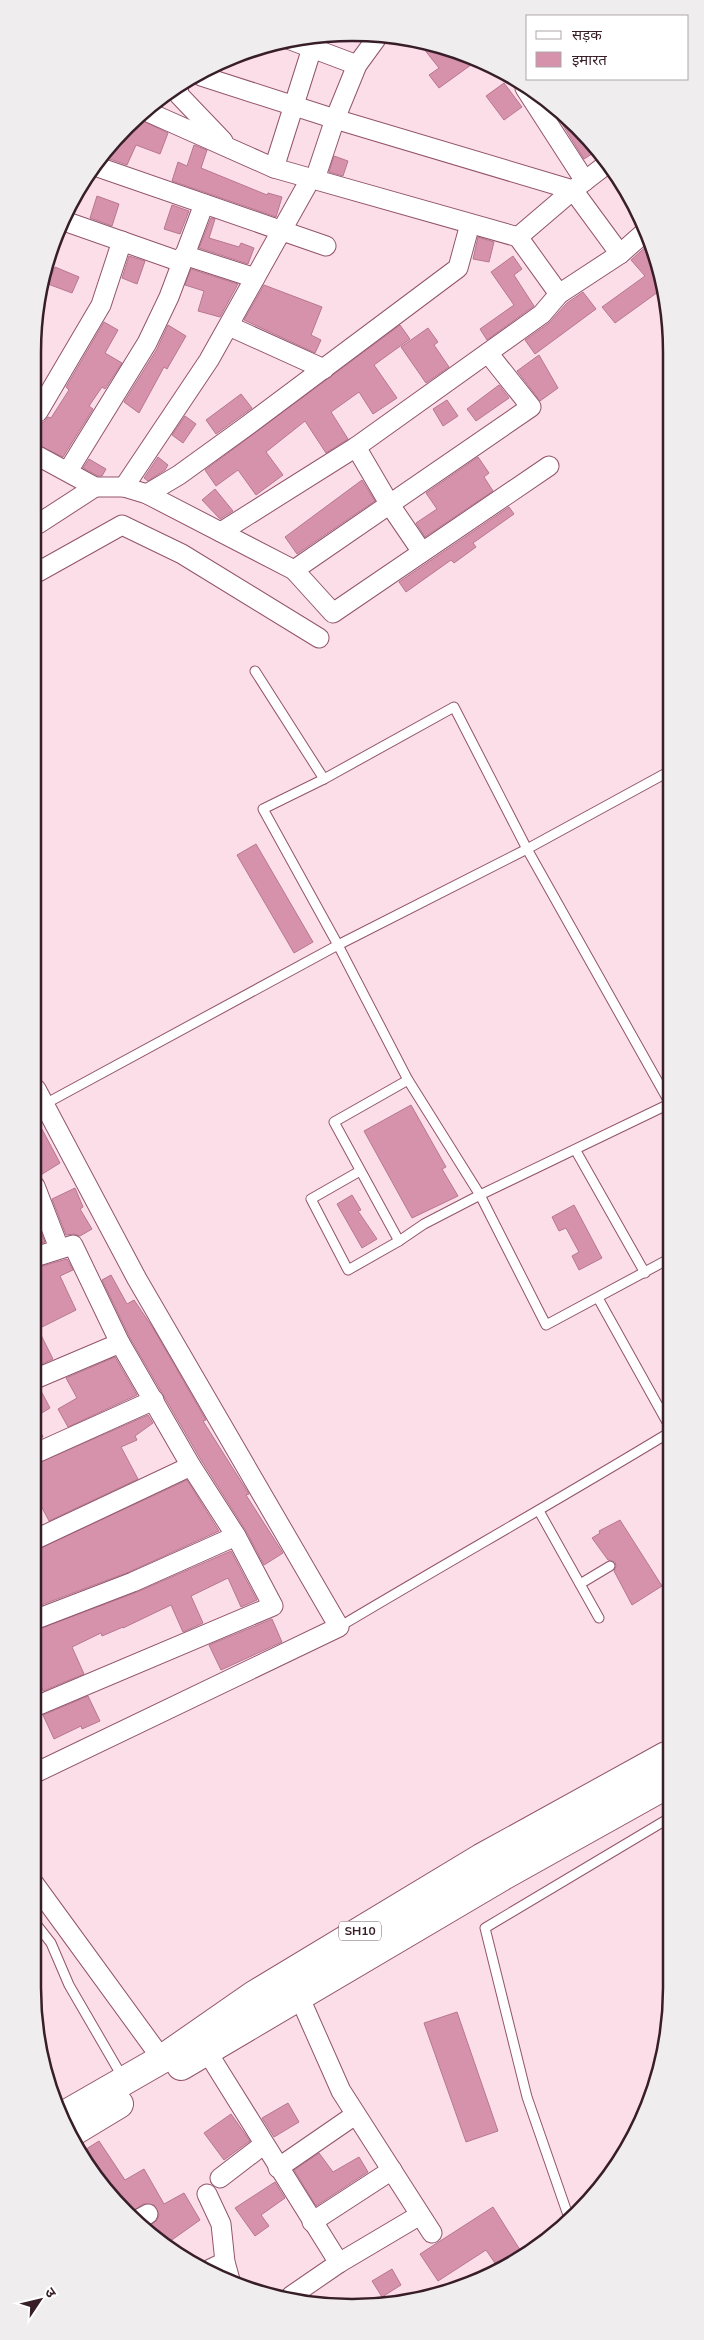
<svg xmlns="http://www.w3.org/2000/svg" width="704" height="2340" viewBox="0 0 704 2340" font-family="'Nunito Sans','Noto Sans Devanagari',sans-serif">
<rect width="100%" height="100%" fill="#fcdee8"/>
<!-- building -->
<g fill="#d692ab" stroke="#b8778f">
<polygon points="416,39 457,55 475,62 439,88 429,75 439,68"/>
<polygon points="504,83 522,107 504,120 486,96"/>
<polygon points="565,119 592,141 598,150 584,159 561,122"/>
<polygon points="141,120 168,133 160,154 136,145 127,165 104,157"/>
<polygon points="194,145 207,150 201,168 267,195 268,193 282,197 276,217 172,181 178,162 187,166"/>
<polygon points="334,156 348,161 343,176 329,172"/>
<polygon points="97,196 119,204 112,226 90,218"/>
<polygon points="172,205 189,211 180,234 164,229"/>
<polygon points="211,218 215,219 209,238 239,247 241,243 254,248 248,264 199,248"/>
<polygon points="478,237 494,242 489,262 473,259"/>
<polygon points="649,244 666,301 658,292 615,323 602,307 645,276 631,260"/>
<polygon points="129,256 145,261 137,284 122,278"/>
<polygon points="513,256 522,269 514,275 534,306 487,340 480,329 514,305 491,272"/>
<polygon points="55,267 79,277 72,293 48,284"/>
<polygon points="191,269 238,284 220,317 198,311 204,291 185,285"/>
<polygon points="264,285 322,307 311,335 321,340 315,353 244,320"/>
<polygon points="583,292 596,309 535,354 525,340 549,323 567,303"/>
<polygon points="104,322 118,330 105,353 122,363 105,389 102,387 89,406 93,409 63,457 38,445 38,423 44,422 48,417 51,418 69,390 66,387"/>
<polygon points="168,325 186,336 167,369 164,367 139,413 124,402 157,349"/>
<polygon points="400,325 410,339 374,365 397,398 373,414 359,392 331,412 348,439 326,453 305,421 266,452 283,475 256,495 238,470 216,486 205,470"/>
<polygon points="428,328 438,342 434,345 449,367 426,383 401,347"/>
<polygon points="539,355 558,388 540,401 517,371"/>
<polygon points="499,385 509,398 476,421 467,409"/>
<polygon points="241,394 252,408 216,434 206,420"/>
<polygon points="447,400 458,416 443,426 433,409"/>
<polygon points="185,416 196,424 183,443 172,435"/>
<polygon points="158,457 168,465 165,470 148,481 144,478"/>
<polygon points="478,457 489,473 484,477 493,491 425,537 416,523 437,509 426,493"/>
<polygon points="89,459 106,469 102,476 98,476 83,468"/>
<polygon points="362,480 375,501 297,554 285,537"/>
<polygon points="215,489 233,511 220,519 202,500"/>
<polygon points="509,507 514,514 473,543 476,547 454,563 451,560 406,592 399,582"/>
<polygon points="256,844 313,942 294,953 237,855"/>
<polygon points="411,1105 446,1167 442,1169 458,1196 412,1218 364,1131"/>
<polygon points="36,1118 60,1163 39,1176 35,1175"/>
<polygon points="75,1188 83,1207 80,1209 92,1229 80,1236 74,1234 66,1235 52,1199"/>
<polygon points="352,1195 361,1210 358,1211 377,1239 362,1248 337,1204"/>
<polygon points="574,1205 602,1258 579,1270 572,1256 579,1252 566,1228 559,1231 552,1217"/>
<polygon points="35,1218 45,1242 35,1245"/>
<polygon points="67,1259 73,1270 60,1276 76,1310 38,1329 53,1359 35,1367 35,1268"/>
<polygon points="111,1275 127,1304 134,1300 153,1328 206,1420 203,1421 249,1494 246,1495 283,1553 264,1565 246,1531 201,1460 130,1338 102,1280"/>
<polygon points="115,1357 137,1395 68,1427 58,1409 77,1398 66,1378"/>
<polygon points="40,1389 50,1408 35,1417 35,1390"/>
<polygon points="148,1415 153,1423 135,1436 137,1440 121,1447 138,1479 49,1521 36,1496 40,1494 34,1482 34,1465"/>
<polygon points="35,1420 43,1437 34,1441"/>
<polygon points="187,1480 219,1531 129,1572 36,1607 34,1602 34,1551"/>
<polygon points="620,1520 662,1586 632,1605 614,1571 616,1566 615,1562 608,1560 592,1538 600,1533 599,1531"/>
<polygon points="231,1551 257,1600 241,1607 228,1578 191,1596 203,1623 183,1632 171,1605 123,1628 123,1627 102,1636 101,1633 72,1647 84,1674 43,1691 34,1671 34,1631 137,1592"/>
<polygon points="272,1619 282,1642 221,1670 209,1645"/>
<polygon points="88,1696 100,1721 82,1729 81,1726 54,1739 43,1715"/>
<polygon points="457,2012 498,2131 466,2142 424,2023"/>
<polygon points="288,2103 299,2122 274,2137 262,2118"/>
<polygon points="231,2114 250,2141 224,2160 204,2133"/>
<polygon points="99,2141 125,2180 144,2169 164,2204 184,2193 200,2220 169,2242 148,2227 157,2220 159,2215 154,2205 143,2204 130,2213 114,2201 83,2151"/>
<polygon points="319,2153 333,2172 359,2157 368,2172 316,2206 294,2170"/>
<polygon points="275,2182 285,2198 261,2215 269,2226 255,2236 235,2208"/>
<polygon points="493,2207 522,2253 497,2266 486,2250 438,2281 420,2254"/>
<polygon points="392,2269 401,2285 382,2297 372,2281"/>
</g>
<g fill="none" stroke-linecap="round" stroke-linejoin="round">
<defs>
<g id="lane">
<polyline points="255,671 324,779"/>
<polyline points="408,1080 334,1122 399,1241 424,1224 480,1195 667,1105"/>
<polyline points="45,1104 338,945 527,849 668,772"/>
<polyline points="576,1151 645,1273"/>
<polyline points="360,1171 311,1199 348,1270 399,1241"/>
<polyline points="667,1260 546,1325 480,1195 408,1080 338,945 263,809 324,779 454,707 527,849 667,1098"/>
<polyline points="598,1298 667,1422"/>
<polyline points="539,1511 599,1618"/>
<polyline points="580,1584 610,1566"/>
<path d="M339,1627c109,-65 219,-127 328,-193"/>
<polyline points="33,1920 51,1943 69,1985 123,2078"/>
<polyline points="569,2218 527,2097 485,1928 666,1820"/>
</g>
<g id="street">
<polyline points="288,39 357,65"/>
<polyline points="201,76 335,119 573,190 620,254"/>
<polyline points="178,85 179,95 223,141"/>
<polyline points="525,88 585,181"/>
<polyline points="148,112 274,168 518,237"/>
<polyline points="95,166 326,246"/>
<polyline points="274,168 312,48 317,39"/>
<polyline points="315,179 335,119 357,65 376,39"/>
<polyline points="67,222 181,262"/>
<polyline points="184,255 255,278"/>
<polyline points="559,294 518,237 573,190 607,164"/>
<polyline points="229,326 324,369"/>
<polyline points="38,412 101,305 122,241"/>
<polyline points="356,447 390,505 422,552"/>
<polyline points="38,456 95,487 124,487 147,494 294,570 333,613 549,466"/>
<polyline points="68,471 147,343 169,297 204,204"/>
<polyline points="124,487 209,360 311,178"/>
<polyline points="147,494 179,475 244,428 458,268 470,224"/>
<polyline points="38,524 95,487"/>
<polyline points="221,532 356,447 542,314 559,294 620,254 645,232"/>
<polyline points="294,570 531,407 488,353"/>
<polyline points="38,572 122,525 182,554 319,638"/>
<polyline points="35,1186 59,1248"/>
<polyline points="35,1379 120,1343"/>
<polyline points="34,1454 154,1400"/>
<polyline points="34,1540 191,1466"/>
<polyline points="34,1620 133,1582 236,1536"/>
<polyline points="34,1707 273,1606 236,1536 191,1466 120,1343 73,1245 35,1257"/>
<polyline points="33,1774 339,1627 137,1279 36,1089"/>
<polyline points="33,1882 162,2059"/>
<polyline points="299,1996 341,2091 432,2233"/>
<polyline points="206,2050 339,2263"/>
<polyline points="278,2168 355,2115"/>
<polyline points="220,2178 263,2145"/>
<polyline points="207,2194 221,2224 225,2262 230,2280"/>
<polyline points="139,2219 148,2214"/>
<polyline points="312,2222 392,2170"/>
<polyline points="206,2271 225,2262"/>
<polyline points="291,2296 339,2263 420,2215"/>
</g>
<g id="primary">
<polyline points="181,2066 503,1876 666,1785"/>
<polyline points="61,2117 162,2059 254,1995 481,1858 666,1756"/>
<polyline points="71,2133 119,2104"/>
</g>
</defs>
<!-- lane casing -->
<use href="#lane" stroke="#92546c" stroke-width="11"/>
<!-- street casing -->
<use href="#street" stroke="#92546c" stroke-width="21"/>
<!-- primary casing -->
<use href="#primary" stroke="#92546c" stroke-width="30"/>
<!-- lane -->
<use href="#lane" stroke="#fff" stroke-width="9"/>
<!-- street -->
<use href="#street" stroke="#fff" stroke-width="19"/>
<!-- primary -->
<use href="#primary" stroke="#fff" stroke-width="28"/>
</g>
<g text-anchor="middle" stroke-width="4" stroke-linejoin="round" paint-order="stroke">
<!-- shield labels -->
<rect fill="#fff" stroke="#746268" stroke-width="1" x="339" y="1921.5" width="42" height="19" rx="4"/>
<g font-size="12" font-weight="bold" fill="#381e28">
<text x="360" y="1935">SH10</text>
</g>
</g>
<!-- crop -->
<path d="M0 0H704V2340H0ZM352 41H352A311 311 0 0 1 663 352V1988A311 311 0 0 1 352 2299H352A311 311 0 0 1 41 1988V352A311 311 0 0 1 352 41Z" fill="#efedee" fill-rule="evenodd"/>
<path fill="none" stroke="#381e28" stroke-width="2.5" d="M352 41H352A311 311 0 0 1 663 352V1988A311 311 0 0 1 352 2299H352A311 311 0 0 1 41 1988V352A311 311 0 0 1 352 41Z"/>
<!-- legend -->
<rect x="526" y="15" width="162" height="65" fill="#ffffff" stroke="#afa5a9"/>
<rect x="536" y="31" width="25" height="8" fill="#ffffff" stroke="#afa5a9"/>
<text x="572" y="40" font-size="15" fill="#381e28">सड़क</text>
<rect x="536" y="52" width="25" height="15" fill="#d692ab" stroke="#afa5a9"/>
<text x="572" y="65" font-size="15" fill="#381e28">इमारत</text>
<!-- north arrow -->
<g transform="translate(40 2300) rotate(55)" stroke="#ffffff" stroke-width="4" paint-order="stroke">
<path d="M0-4L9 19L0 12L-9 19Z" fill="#381e28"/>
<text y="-8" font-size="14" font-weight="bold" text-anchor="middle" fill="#381e28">उ</text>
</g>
</svg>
